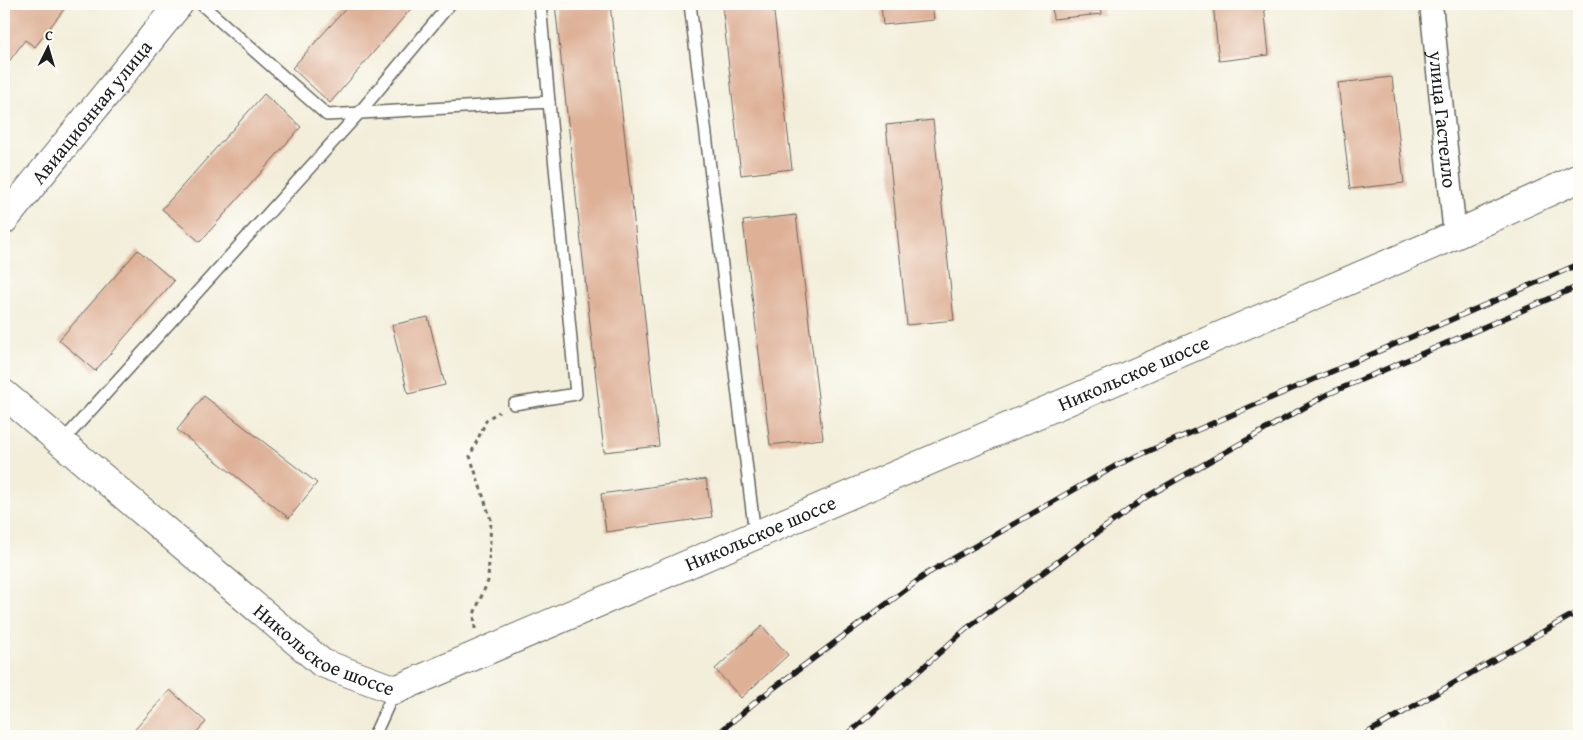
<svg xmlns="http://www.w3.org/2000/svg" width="1583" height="740" viewBox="0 0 1583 740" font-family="'Gentium Book Plus',serif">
<rect width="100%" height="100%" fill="#fdfcf7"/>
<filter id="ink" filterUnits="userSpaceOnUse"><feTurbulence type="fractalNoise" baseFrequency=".02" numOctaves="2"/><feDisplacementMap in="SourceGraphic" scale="10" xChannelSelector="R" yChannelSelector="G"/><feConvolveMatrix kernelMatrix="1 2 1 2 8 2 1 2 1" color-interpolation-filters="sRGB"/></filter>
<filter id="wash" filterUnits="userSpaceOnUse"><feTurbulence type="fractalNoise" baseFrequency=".0096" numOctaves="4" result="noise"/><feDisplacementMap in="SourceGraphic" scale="20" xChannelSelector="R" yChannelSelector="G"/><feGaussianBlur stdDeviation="1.12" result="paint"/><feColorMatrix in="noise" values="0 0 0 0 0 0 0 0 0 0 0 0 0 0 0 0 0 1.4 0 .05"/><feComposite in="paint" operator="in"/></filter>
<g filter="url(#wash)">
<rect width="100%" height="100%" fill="#f3eeda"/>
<g id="blocks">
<!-- building -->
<g fill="#deb096">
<polygon points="4,4 68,4 35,47 25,40 4,68"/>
<polygon points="350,4 415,4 330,103 292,68"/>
<polygon points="555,4 610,4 659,446 604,452"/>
<polygon points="722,4 773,4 792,169 741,175"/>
<polygon points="881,4 932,4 934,20 883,25"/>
<polygon points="1052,4 1101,4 1102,14 1053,19"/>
<polygon points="1213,4 1264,4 1269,55 1219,61"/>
<polygon points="1392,77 1404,183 1350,189 1338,83"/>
<polygon points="264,94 301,127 200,242 162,209"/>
<polygon points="933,120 954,320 907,325 886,125"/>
<polygon points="796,215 823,439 770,445 743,221"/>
<polygon points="138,250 174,281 95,371 59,340"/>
<polygon points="428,317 445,385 408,394 392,325"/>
<polygon points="204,396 317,483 289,518 177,430"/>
<polygon points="706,479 712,517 606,532 601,494"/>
<polygon points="762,626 788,655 741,698 715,669"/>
<polygon points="170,690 206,722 193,736 129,736"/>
</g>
</g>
</g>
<g filter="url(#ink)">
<use href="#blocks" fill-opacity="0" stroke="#67665e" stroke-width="1"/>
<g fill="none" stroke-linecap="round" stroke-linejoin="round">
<defs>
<g id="service">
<polyline points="201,4 327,115 549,102 576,394 514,404"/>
<polyline points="540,4 549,102"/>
<polyline points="690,4 755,535"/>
<polyline points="61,443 359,113 450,4"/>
<polyline points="374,736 395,690"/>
</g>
<g id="minor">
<path id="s1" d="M1431,4l24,231"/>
</g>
<g id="tertiary">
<path id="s2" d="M4,220l175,-216"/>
<path id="s3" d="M4,394l318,269 73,27 1060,-455 124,-57"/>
</g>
</defs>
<!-- service casing -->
<use href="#service" stroke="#67665e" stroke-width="14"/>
<!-- minor casing -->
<use href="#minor" stroke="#67665e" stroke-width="25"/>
<!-- tertiary casing -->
<use href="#tertiary" stroke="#67665e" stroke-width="30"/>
<!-- path -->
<polyline stroke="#67665e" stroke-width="3" stroke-dasharray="4 4" stroke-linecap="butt" points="475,629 474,614 488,581 491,520 470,456 487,419 499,412"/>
<!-- service -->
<use href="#service" stroke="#fff" stroke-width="11"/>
<!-- minor -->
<use href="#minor" stroke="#fff" stroke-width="22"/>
<!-- tertiary -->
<use href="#tertiary" stroke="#fff" stroke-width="28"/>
<defs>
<g id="rail">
<polyline points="715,736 759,699 928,573 1119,464 1579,264"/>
<polyline points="846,736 966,629 1146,497 1328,394 1579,286"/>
<polyline points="1362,736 1579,611"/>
</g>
</defs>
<!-- rail casing -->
<use href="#rail" stroke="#1c1c1c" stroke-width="5.5"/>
<!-- rail -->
<use href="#rail" stroke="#fdfcf7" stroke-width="4" stroke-dasharray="11" stroke-linecap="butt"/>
</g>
</g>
<g text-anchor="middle" stroke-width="4" stroke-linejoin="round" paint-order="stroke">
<!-- street labels -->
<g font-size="20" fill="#1c1c1c" stroke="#fdfcf7">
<text dy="7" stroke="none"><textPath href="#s2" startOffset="139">Авиационная улица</textPath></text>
<text dy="7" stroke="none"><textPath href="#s1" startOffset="116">улица Гастелло</textPath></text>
<text dy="7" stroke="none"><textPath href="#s3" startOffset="1298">Никольское шоссе</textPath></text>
<text dy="7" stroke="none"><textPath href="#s3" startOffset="892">Никольское шоссе</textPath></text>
<text dy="7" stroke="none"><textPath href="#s3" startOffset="412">Никольское шоссе</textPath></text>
</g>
</g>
<!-- margin -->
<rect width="1583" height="740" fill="none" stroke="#fdfcf7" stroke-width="20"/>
<!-- north arrow -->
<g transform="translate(48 48) rotate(5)" stroke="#fdfcf7" stroke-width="4" paint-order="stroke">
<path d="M0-4L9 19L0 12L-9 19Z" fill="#1c1c1c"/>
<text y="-8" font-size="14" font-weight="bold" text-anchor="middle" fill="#1c1c1c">С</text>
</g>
</svg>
